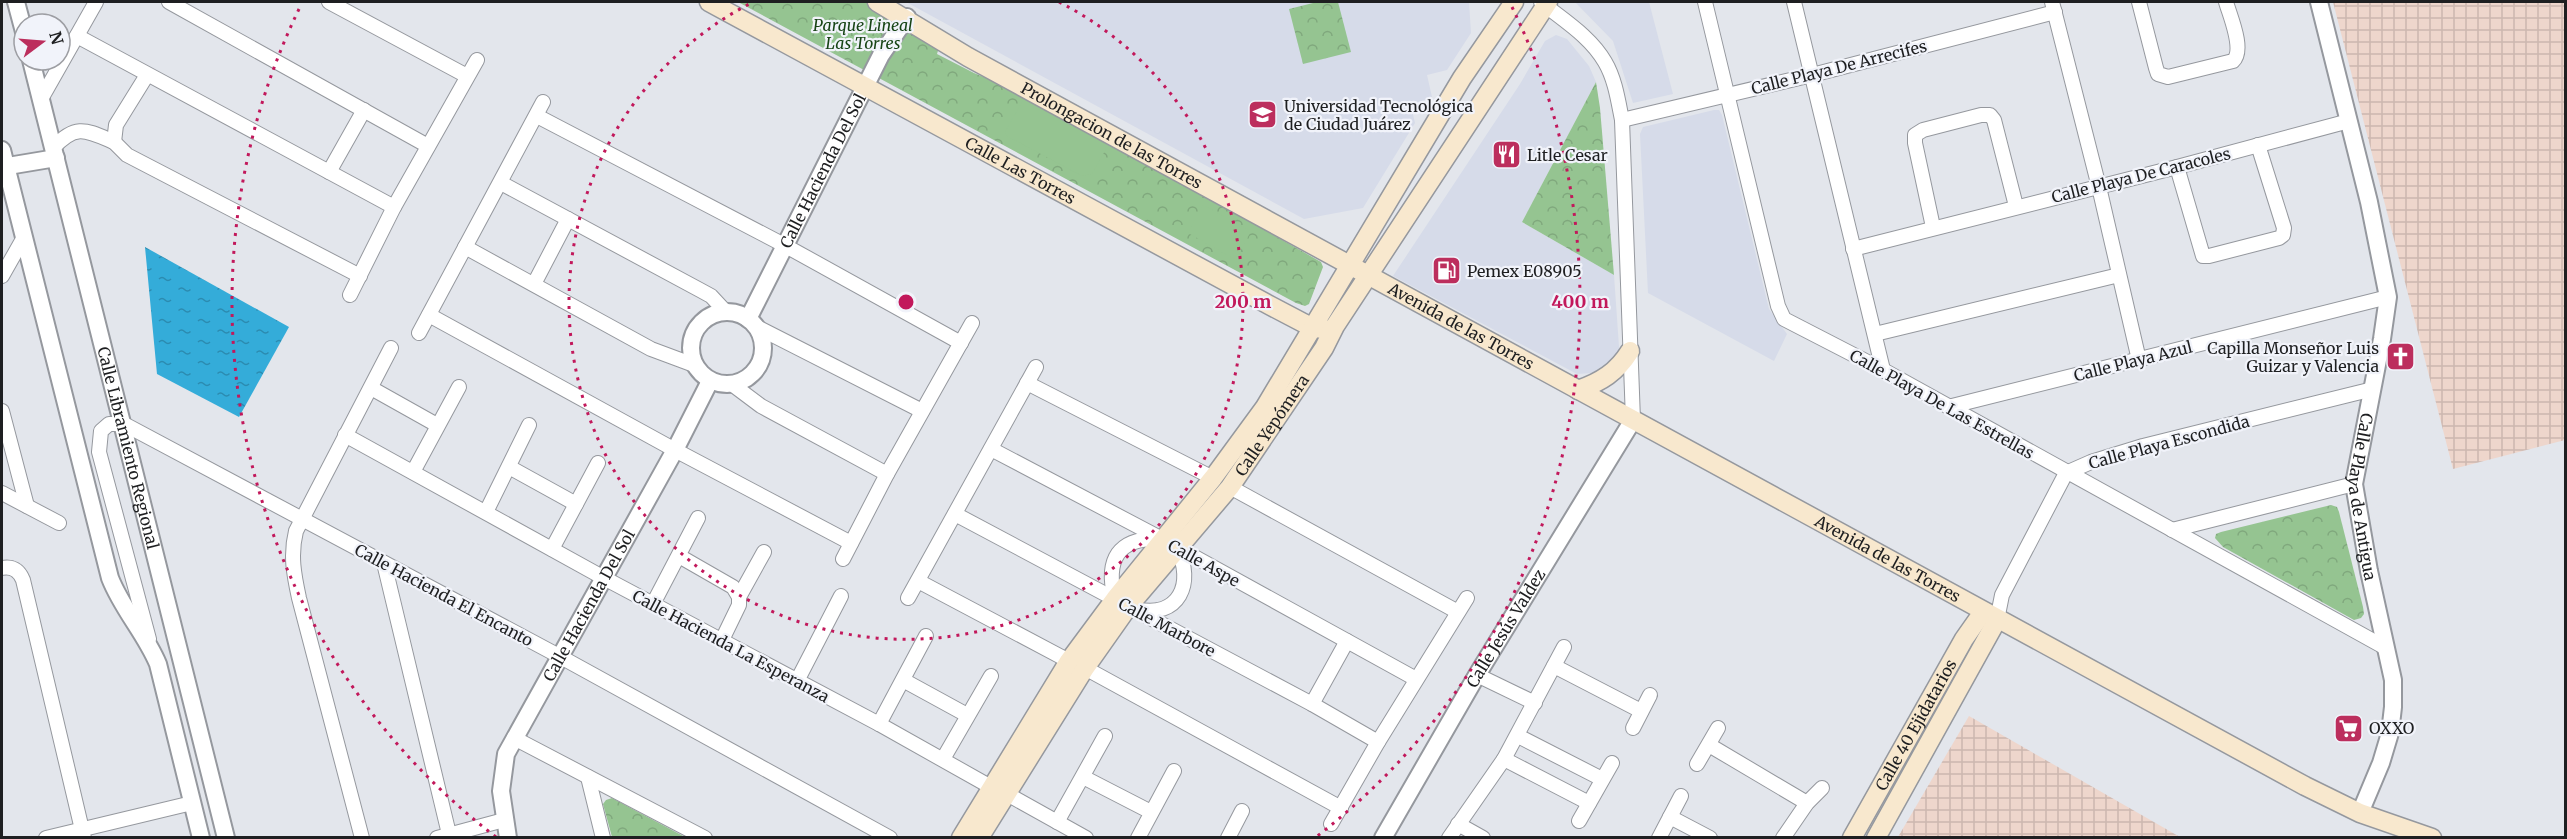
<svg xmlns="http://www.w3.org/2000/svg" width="2567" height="839" viewBox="0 0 2567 839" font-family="Merriweather,serif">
<defs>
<pattern id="industrial-grid" width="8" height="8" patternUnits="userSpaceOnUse" patternTransform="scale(1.5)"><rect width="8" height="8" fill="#eed6cc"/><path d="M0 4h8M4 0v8" fill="none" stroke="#ccb7af"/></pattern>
<pattern id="park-crowns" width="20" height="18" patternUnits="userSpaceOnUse" patternTransform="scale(1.5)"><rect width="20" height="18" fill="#95c491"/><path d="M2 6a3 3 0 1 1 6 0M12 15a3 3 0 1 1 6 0" fill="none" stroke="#80a87d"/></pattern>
<pattern id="water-ripples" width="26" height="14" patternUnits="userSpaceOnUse" patternTransform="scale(1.5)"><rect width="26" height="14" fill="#34acd9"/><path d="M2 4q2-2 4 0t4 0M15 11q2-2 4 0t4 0" fill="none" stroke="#2b8bb0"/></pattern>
</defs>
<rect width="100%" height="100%" fill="#e3e6ec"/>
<!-- built -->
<g fill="#d6dbe9">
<polygon points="906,2 1469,2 1471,33 1447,70 1427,75 1432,97 1411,106 1415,123 1363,208 1304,219"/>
<polygon points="1575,2 1649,2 1673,94 1633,103 1613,41"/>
<polygon points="1556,35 1567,39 1589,66 1596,82 1522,222 1614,275 1620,361 1609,372 1577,374 1393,276 1520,84 1545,41"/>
<polygon points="1714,110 1719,110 1722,115 1769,309 1787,334 1774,361 1648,293 1640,134 1643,127"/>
</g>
<!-- industrial -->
<g fill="url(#industrial-grid)">
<polygon points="2333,2 2565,2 2565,440 2453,469"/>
<polygon points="1969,716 2180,837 1898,837"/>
</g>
<!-- park -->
<g fill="url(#park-crowns)">
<polygon points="738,2 869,2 940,44 937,54 974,73 1028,95 1321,262 1323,267 1309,304 1305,306 1296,303"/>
<polygon points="1317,2 1338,2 1351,52 1303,64 1289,9"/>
<polygon points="1596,82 1600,108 1614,275 1522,222"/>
<polygon points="2331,505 2337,507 2339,512 2363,607 2364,614 2361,618 2354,620 2223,547 2215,538 2216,534 2221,532"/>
<polygon points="612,798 685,837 612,837 603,804 606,800"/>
</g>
<!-- pitch -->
<g fill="#95c491">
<polygon points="1028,100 1103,143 1106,149 1092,174 1082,176 1007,136 1005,132 1022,102"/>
<polygon points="1203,205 1251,231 1236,260 1188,233"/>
</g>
<!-- water -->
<polygon fill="url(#water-ripples)" points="145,247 289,327 239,417 157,374"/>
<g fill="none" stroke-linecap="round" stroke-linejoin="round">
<defs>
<g id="minor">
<polyline points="169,2 428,146"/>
<polyline points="329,2 467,76"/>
<path d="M1541,2c22,18 49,34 64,60 10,17 13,38 17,58l11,300"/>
<polyline points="1705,2 1778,306 1784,319 1883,370 2386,648"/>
<polyline points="1794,2 1883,370"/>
<polyline points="2052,2 2099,187 2139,360"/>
<path d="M2139,2l17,66 2,6 10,3 65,-16c12,-11 -3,-45 -7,-59"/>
<polyline points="77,36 394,207"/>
<polyline points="41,99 96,2"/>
<polyline points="537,116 784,245 961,343"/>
<polyline points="1622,120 1812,75 2055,12"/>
<polyline points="114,142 127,155 360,276"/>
<polyline points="114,142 116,125 147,75"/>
<path d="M53,148c23,-25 33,-18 61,-6"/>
<polyline points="2177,167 2203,256 2209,256 2279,238 2283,235 2284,228 2258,145"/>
<polyline points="329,172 364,110"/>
<polyline points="501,183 700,290 711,296 725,311"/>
<polyline points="1933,227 1915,143 1915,135 1923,130 1981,115 1990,115 1994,120 2016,206"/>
<polyline points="465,247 651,349 694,365"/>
<polyline points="1853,249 2177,167 2349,121"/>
<polyline points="2,276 23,239"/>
<polyline points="534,284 568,219"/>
<polyline points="350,295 394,207 477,60"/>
<polyline points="429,315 675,450 851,543"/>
<polyline points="757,327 922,411"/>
<polyline points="419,333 543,102"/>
<polyline points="1875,334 2119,275"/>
<polyline points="1027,383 1213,478"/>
<polyline points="733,385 761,406 887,474"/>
<polyline points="371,388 437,425"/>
<polyline points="1948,407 2388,297"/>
<polyline points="2,411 27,506"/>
<polyline points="345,435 604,578 879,724 991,787"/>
<polyline points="991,449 1162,539 1416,679"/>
<polyline points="509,467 576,504"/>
<polyline points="413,472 459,387"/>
<polyline points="1230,487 1458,612"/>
<polyline points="2,493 59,523"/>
<polyline points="486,512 529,425"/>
<polyline points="955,514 1312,704 1378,742"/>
<polyline points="2172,530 2354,484"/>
<polyline points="552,549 598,463"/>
<polyline points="679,556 733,587 739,597"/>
<polyline points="843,559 887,474 972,323"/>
<polyline points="384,563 449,834"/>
<path d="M2,568c10,-2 17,2 21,12l61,258"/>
<polyline points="918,581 1069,661"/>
<polyline points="908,598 1036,367"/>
<path d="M1115,599c-10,-39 3,-62 45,-60"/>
<polyline points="653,604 698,518"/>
<path d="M1136,609c43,10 59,-26 41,-61"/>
<polyline points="1997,620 2002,595 2066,473 2091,462 2143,446 2373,389"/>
<polyline points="149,639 99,452 101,431 109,424 124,424 559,656 890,838"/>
<polyline points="722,640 739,605 739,597 764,552"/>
<polyline points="1554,666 1641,711"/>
<polyline points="1085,668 1341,808"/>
<polyline points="1477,675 1535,703"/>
<polyline points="903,680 967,715"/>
<polyline points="797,681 841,596"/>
<polyline points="1312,704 1347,641"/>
<polyline points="879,724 926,636"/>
<polyline points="1633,728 1650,695"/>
<polyline points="1518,736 1602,779"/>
<polyline points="514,738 705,838"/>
<polyline points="1709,745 1807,803"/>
<polyline points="943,759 991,676"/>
<polyline points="1504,759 1589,803"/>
<polyline points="1697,764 1718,728"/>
<polyline points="588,777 603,838"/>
<polyline points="1083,777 1151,812"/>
<polyline points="1007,794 1086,838"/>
<polyline points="1670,817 1710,838"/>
<polyline points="1579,821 1612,763"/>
<polyline points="1057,822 1105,736"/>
<polyline points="1331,824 1378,742 1467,598"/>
<polyline points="1458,824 1483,838"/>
<polyline points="46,838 192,803"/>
<path d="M362,838l-63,-240c-5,-23 -9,-43 -3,-67l95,-183"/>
<polyline points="437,838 504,820"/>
<polyline points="1138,838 1174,771"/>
<polyline points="1228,838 1242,811"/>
<polyline points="1449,838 1504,759 1564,647"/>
<polyline points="1659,838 1681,796"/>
<polyline points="1783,838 1807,803 1822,788"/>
</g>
<g id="tertiary">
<polyline points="16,2 24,32"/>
<path id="s1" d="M2319,2l50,200 19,95 -6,42 -28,145 15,87 24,109v27l-3,26 -9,30 -21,50"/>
<path id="s2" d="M31,60l195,778"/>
<path d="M2,150l108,428c12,31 35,55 48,86l43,174"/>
<polyline points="2,167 56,158"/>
<circle cx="727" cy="348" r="36"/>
<path id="s3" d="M748,319l133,-264 26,-38"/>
<path id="s4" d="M508,838l-7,-47 5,-37 169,-304 35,-69"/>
<path id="s5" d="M1383,838l94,-163 156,-255"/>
</g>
<g id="secondary">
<path id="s6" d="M709,2l562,304 42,22 12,1"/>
<path id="s7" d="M877,2l91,55 1337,729 55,27 72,25"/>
<path d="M1578,390c23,-8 39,-18 52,-39"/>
<polyline points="961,838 1069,661 1115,599 1213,478 1265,407 1462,78 1514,2"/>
<path id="s8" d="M979,838l106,-170 43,-61 102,-120 94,-139 11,-22 213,-324"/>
<path id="s9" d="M1852,838l112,-199 19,-27"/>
<polyline points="1876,838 1997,620"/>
</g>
</defs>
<!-- minor casing -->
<use href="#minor" stroke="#95989e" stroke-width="16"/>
<!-- tertiary casing -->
<use href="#tertiary" stroke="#95989e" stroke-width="20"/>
<!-- secondary casing -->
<use href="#secondary" stroke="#95989e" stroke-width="21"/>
<!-- minor -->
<use href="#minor" stroke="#fff" stroke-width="14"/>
<!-- tertiary -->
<use href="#tertiary" stroke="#fff" stroke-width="16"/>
<!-- secondary -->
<use href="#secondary" stroke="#f8e8ce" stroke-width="18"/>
</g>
<!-- distance rings -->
<g fill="none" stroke="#c2185b" stroke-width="3" stroke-dasharray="3 6">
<path d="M1059 2A337 337 0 1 1 753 2"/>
<path d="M496 837A674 674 0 0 1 300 7M1512 7A674 674 0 0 1 1316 837"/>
</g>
<!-- icons -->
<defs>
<symbol id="university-square" viewBox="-11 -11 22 22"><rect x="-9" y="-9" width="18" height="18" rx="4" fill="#bc2e5d" stroke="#f1f3fa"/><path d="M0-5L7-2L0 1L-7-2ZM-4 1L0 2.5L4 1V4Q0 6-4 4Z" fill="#fff"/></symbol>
<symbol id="restaurant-square" viewBox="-11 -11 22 22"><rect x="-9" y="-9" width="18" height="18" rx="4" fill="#bc2e5d" stroke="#f1f3fa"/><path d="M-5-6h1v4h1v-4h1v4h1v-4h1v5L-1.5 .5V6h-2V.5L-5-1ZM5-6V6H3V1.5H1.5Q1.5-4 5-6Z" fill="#fff"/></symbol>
<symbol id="fuel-square" viewBox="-11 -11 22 22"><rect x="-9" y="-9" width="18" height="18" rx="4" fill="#bc2e5d" stroke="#f1f3fa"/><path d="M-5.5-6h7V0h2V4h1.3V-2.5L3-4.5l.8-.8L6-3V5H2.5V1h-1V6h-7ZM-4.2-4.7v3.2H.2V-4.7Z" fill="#fff"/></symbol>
<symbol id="church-square" viewBox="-11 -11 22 22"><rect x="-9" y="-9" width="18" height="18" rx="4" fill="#bc2e5d" stroke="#f1f3fa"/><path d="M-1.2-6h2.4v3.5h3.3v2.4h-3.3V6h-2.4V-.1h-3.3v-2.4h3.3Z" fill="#fff"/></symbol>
<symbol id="supermarket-square" viewBox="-11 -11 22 22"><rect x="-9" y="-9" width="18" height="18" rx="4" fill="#bc2e5d" stroke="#f1f3fa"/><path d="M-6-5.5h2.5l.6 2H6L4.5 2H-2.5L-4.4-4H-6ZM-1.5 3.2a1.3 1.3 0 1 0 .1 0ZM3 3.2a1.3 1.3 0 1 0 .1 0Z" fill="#fff"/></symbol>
</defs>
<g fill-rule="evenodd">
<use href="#university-square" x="1246" y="98" width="33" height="33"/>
<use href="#restaurant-square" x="1490" y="138" width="33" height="33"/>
<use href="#fuel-square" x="1430" y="254" width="33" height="33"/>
<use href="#church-square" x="2384" y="340" width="33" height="33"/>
<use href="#supermarket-square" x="2332" y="712" width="33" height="33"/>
</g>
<g text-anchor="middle" stroke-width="4.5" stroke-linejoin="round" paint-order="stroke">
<!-- park labels -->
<g font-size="16" font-style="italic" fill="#174415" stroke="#f1f3fa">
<text x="863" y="31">Parque Lineal<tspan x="863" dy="18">Las Torres</tspan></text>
</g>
<!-- street labels -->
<g font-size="16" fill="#1e1f21" stroke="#f1f3fa">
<text transform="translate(1839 67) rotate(-14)" y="6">Calle Playa De Arrecifes</text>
<text dy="6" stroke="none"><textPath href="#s7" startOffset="270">Prolongacion de las Torres</textPath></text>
<text dy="6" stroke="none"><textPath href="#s3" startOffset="166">Calle Hacienda Del Sol</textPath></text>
<text dy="6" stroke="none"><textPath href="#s6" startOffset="354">Calle Las Torres</textPath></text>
<text transform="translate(2141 175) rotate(-14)" y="6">Calle Playa De Caracoles</text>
<text dy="6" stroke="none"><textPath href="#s7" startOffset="668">Avenida de las Torres</textPath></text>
<text transform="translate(2133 361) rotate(-14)" y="6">Calle Playa Azul</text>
<text transform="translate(1942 404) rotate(29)" y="6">Calle Playa De Las Estrellas</text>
<text dy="6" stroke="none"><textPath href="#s8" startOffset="507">Calle Yepómera</textPath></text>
<text transform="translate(2169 442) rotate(-15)" y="6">Calle Playa Escondida</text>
<text dy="6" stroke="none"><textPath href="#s2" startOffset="400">Calle Libramiento Regional</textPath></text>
<text dy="6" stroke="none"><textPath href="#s1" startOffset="506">Calle Playa de Antigua</textPath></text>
<text dy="6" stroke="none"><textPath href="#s7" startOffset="1154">Avenida de las Torres</textPath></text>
<text transform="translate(1204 563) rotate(29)" y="6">Calle Aspe</text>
<text transform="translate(444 595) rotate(28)" y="6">Calle Hacienda El Encanto</text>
<text dy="6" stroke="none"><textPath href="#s4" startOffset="255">Calle Hacienda Del Sol</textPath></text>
<text transform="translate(1167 627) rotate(28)" y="6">Calle Marbore</text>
<text dy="6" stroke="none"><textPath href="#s5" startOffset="243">Calle Jesús Valdez</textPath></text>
<text transform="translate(731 646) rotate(28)" y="6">Calle Hacienda La Esperanza</text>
<text dy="6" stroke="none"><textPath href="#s9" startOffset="130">Calle 40 Ejidatarios</textPath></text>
</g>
<!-- poi labels -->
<g font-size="16" fill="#1e1f21" stroke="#f1f3fa" text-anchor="start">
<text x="1284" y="112">Universidad Tecnológica<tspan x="1284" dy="18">de Ciudad Juárez</tspan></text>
<text x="1527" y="161">Litle Cesar</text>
<text x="1467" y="277">Pemex E08905</text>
<text x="2379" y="354" text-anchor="end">Capilla Monseñor Luis<tspan x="2379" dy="18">Guizar y Valencia</tspan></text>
<text x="2369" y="734">OXXO</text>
</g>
</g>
<circle cx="906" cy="302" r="9" fill="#c2185b" stroke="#f1f3fa" stroke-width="3"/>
<g font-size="18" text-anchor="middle" font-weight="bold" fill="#c2185b" stroke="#f1f3fa" stroke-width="4.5" stroke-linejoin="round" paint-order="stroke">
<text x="1243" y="308">200 m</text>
<text x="1580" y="308">400 m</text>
</g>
<!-- border -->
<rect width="2567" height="839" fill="none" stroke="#1e1f21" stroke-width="6"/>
<!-- north arrow -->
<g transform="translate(42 42) rotate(74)"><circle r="28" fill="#f1f3fa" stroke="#9d9ea3" stroke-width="1.5"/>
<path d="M0-4.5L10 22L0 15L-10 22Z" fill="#bc2e5d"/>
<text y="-9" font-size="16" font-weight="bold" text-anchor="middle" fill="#1e1f21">N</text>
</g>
</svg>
